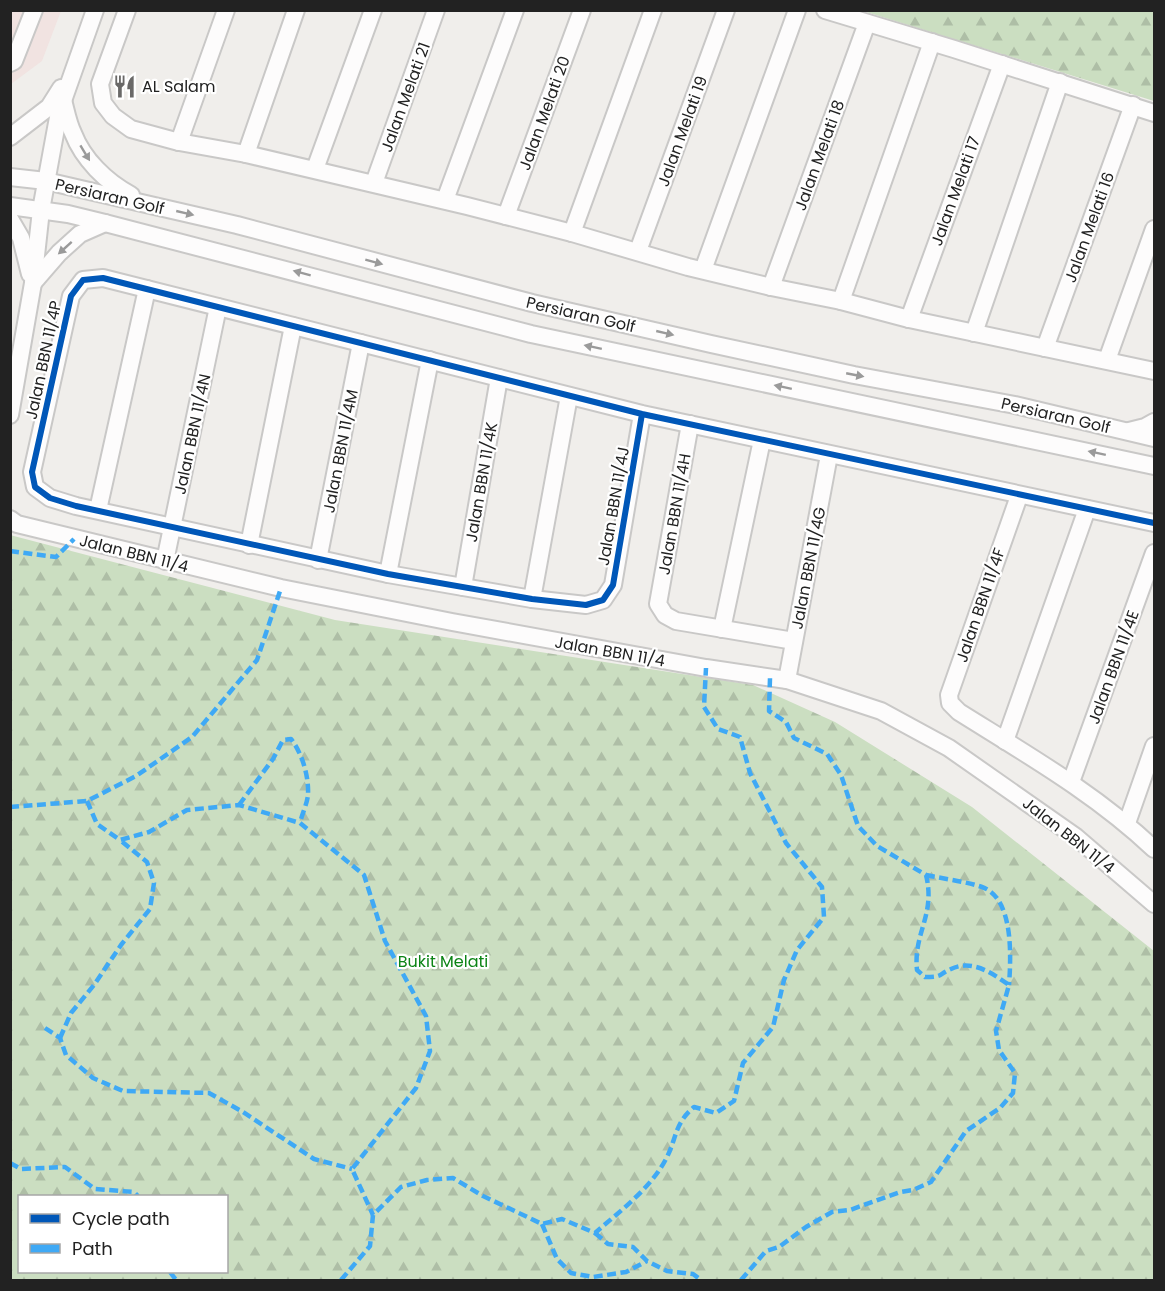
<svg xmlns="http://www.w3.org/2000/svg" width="1165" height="1291" viewBox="0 0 1165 1291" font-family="Poppins,sans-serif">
<defs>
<pattern id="forest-firs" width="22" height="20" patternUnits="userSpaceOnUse" patternTransform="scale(1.5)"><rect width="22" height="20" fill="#cbdec1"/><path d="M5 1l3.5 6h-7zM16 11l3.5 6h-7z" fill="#aebea6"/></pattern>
</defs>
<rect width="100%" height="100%" fill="#f0eeeb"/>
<!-- commercial -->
<polygon fill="#f1e3e1" points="11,11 61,11 42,61 11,84"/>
<!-- forest -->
<g fill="url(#forest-firs)" fill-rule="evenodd">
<polygon points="863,11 1154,11 1154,101"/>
<path d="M10,535l325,85 418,65 82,37 137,85 182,144v329h-1143zM20,1196h206v76h-206z"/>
</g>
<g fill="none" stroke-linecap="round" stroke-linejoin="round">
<defs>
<g id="minor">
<polyline points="127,10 100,84 103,103 113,116 131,129 179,142 246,154 467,206 572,233 688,267 771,287 841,301 909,319 1154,371"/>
<polyline points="825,10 954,49 1154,113"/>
<polyline points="10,63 14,61 34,10"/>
<path d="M63,100c3,11 5,23 10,33 10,26 33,49 58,62"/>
<polyline points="10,137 49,107 61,88"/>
<polyline points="179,142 226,10"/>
<polyline points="246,154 296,10"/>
<polyline points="315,169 373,10"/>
<polyline points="10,177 46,181 237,225 532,303 711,344 854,375 1015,405 1154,438"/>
<polyline points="374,183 436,10"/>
<polyline points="445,200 515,10"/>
<polyline points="10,206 68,214 105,223 531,334 1154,466"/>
<polyline points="506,216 582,10"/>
<polyline points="10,219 21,238 30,274"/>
<polyline points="572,233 653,10"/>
<polyline points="638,251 726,10"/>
<polyline points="703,270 797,10"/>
<polyline points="33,283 59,253 80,234 105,223"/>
<polyline points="771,287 867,23"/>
<polyline points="841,301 932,42"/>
<polyline points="909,319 1002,64"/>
<polyline points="974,333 1060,82"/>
<polyline points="1045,348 1133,105"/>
<polyline points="1107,360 1154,229"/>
<polyline points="642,414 613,585 603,600 586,605 532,599 388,574 76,506 50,498 35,487 32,472 71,296 83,280 103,278 642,414 1154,523"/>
<polyline points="10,415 33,283 41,210 59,112 95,10"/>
<polyline points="690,424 658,604 665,615 676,621 794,641"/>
<polyline points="1129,431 1145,427 1154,422"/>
<path d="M1019,496l-70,199 1,8 9,9c67,42 137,82 195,137"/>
<polyline points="98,510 147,289"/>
<polyline points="10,519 17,524 281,588 452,622 706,668 787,680 881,711 949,748 1076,837 1154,904"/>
<polyline points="249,545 293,326"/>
<polyline points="318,560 361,343"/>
<polyline points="165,561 218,307"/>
<polyline points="388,574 430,360"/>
<polyline points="463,587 499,378"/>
<polyline points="532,599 569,396"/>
<polyline points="722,629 762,440"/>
<polyline points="787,680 829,455"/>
<polyline points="1005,741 1087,509"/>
<polyline points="1071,782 1154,553"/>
<polyline points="1127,823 1154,746"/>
</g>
</defs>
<!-- minor casing -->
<use href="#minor" stroke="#c9c8c7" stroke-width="20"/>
<!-- minor -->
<use href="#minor" stroke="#fdfcfc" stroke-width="16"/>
<!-- quiet -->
<g stroke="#3fa9f5" stroke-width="4.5" stroke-dasharray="9 4.5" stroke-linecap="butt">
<polyline points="10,551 56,557 74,539"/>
<polyline points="87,801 97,824 120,840 149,832 187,810 239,805 300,823 364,875 385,941 426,1016 430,1051 416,1088 352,1169 373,1215"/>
<path d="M239,805l34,-46 10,-19 8,-1c11,14 18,37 17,56 -1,9 -6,19 -8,28"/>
<polyline points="10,807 87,801 136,776 192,737 257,660 281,588"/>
<path d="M926,875c18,4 38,6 56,12 32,11 29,70 27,98"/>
<polyline points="45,1028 60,1038 66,1055 93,1078 123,1091 209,1093 243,1112 314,1159 352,1169"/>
<polyline points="60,1038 71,1013 94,985 121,945 150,909 154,883 147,862 120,840"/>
<polyline points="10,1163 21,1169 65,1167 95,1189 134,1192 138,1196"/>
<polyline points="542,1224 557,1259 571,1273 593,1277 626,1272 647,1261"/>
<polyline points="595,1233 608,1244 633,1247 647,1261 667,1271 693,1274 701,1280"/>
<polyline points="170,1272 176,1280"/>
<path d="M341,1280l29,-34 3,-31 28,-28 26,-7 26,-2 30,18 59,28 20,-5 33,14c25,-22 55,-44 71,-74 11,-21 8,-35 28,-52l22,6 18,-12 9,-38 30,-36 11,-47 13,-30 27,-33 -2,-30 -36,-44 -36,-70 -10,-36 -22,-8 -14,-22 2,-39"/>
<path d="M741,1280l25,-29 13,-4 27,-20 26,-15 18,-2 50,-18 13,-2 18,-8 35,-51 34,-23 13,-15 2,-20 -16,-23 -3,-19 13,-46c-17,-12 -37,-26 -58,-16 -14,6 -7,8 -26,8l-8,-7c-4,-37 19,-55 9,-95l-49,-29 -19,-20 -17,-51 -14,-21 -33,-16 -8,-16 -17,-11 1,-33"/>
</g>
<defs>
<polyline id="cycleway" points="642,414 613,585 603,600 586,605 532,599 388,574 76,506 50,498 35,487 32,472 71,296 83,280 103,278 642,414 1154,523"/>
</defs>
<!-- cycleway casing -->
<use href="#cycleway" stroke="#fff" stroke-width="10"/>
<!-- cycleway -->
<use href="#cycleway" stroke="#0057b8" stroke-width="6"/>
</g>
<!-- one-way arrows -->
<defs><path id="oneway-solid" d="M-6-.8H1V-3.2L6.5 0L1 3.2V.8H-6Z" transform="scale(1.5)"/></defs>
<g fill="#9a9a9a">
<use href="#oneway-solid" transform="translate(85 153) rotate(59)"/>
<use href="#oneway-solid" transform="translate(185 213) rotate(13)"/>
<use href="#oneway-solid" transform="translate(65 248) rotate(138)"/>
<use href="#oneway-solid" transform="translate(374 262) rotate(15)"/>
<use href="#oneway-solid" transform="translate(302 273) rotate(-165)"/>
<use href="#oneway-solid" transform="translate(665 333) rotate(13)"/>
<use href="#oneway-solid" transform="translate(593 347) rotate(-168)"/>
<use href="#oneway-solid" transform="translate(855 375) rotate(11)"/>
<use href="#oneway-solid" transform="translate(783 387) rotate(-168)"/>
<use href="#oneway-solid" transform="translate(1097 453) rotate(-168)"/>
</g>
<!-- icons -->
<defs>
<symbol id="restaurant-bare" viewBox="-9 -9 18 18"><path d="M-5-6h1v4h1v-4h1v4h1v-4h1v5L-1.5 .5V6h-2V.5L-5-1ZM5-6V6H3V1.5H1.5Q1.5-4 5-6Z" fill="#6a6968" stroke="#fff" stroke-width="2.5" paint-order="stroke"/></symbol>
</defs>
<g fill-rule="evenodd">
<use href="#restaurant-bare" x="108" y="70" width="33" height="33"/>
</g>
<g text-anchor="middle" stroke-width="4.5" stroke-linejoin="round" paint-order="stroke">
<!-- poi labels -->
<g font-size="16" fill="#222" stroke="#fff" text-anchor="start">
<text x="142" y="92">AL Salam</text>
</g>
<!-- street labels -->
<g font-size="16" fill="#222" stroke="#fff">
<text transform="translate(405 97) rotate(-70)" y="6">Jalan Melati 21</text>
<text transform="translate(544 113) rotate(-70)" y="6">Jalan Melati 20</text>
<text transform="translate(682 131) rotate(-70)" y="6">Jalan Melati 19</text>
<text transform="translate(819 155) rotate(-70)" y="6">Jalan Melati 18</text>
<text transform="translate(955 191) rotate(-70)" y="6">Jalan Melati 17</text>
<text transform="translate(110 196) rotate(13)" y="6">Persiaran Golf</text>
<text transform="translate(1089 227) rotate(-70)" y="6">Jalan Melati 16</text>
<text transform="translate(581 314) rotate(13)" y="6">Persiaran Golf</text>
<text transform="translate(43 360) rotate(-78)" y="6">Jalan BBN 11/4P</text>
<text transform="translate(1056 415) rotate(13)" y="6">Persiaran Golf</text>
<text transform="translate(192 434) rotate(-78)" y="6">Jalan BBN 11/4N</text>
<text transform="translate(340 451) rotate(-79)" y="6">Jalan BBN 11/4M</text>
<text transform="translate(481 482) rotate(-80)" y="6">Jalan BBN 11/4K</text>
<text transform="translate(613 506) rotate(-80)" y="6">Jalan BBN 11/4J</text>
<text transform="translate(674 514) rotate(-80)" y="6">Jalan BBN 11/4H</text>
<text transform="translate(134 553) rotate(14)" y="6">Jalan BBN 11/4</text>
<text transform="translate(808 568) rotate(-79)" y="6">Jalan BBN 11/4G</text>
<text transform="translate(980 605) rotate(-71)" y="6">Jalan BBN 11/4F</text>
<text transform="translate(610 651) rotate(10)" y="6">Jalan BBN 11/4</text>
<text transform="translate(1113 667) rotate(-70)" y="6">Jalan BBN 11/4E</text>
<text transform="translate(1069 835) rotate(38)" y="6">Jalan BBN 11/4</text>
</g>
<!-- park labels -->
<g font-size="16" fill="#0c8416" stroke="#fff">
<text x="443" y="967">Bukit Melati</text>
</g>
</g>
<!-- border -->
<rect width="1165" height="1291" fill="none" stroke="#222222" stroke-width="24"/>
<!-- legend -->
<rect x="18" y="1195" width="210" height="78" fill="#ffffff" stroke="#a7a7a7" stroke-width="1.5"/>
<rect x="30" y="1214" width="30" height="9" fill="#0057b8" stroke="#a7a7a7" stroke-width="1.5"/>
<text x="72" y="1225" font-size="18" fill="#222222">Cycle path</text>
<rect x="30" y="1244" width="30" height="9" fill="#3fa9f5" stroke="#a7a7a7" stroke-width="1.5"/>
<text x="72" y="1255" font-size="18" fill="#222222">Path</text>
</svg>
